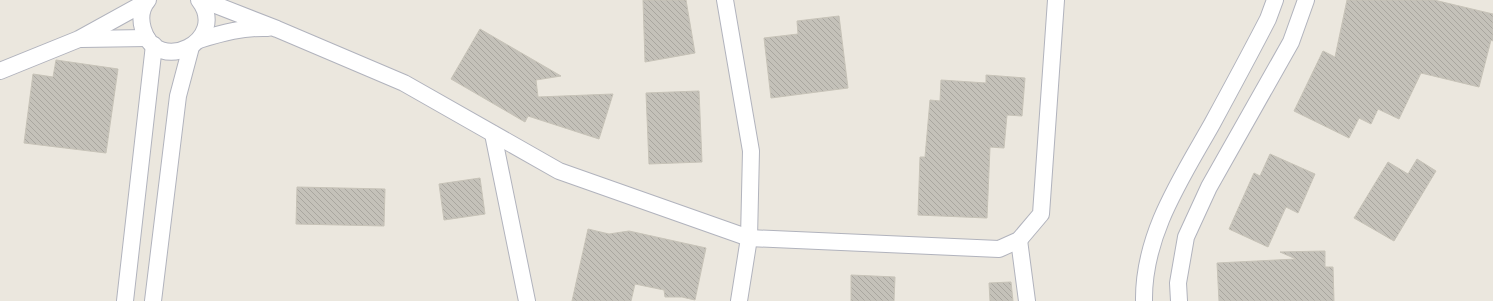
<svg xmlns="http://www.w3.org/2000/svg" width="1493" height="301" viewBox="0 0 1493 301" font-family="'Golos Text',sans-serif">
<defs>
<pattern id="building-back-hatch" width="6" height="6" patternUnits="userSpaceOnUse"><rect width="6" height="6" fill="#c4c1b9"/><path d="M-1 5l2 2M0 0l6 6M5-1l2 2" fill="none" stroke="#a9a69f"/></pattern>
</defs>
<rect width="100%" height="100%" fill="#ebe7de"/>
<!-- building -->
<g fill="url(#building-back-hatch)" stroke="#c7c3b8">
<polygon points="643,0 686,0 695,53 645,62"/>
<polygon points="1347,0 1434,0 1493,14 1493,41 1491,40 1479,87 1421,73 1399,119 1378,109 1371,124 1359,118 1349,138 1294,111 1323,51 1335,57"/>
<polygon points="839,16 848,88 771,98 764,38 798,34 797,21"/>
<polygon points="480,29 561,76 536,80 538,97 613,94 599,139 528,116 525,122 451,79"/>
<polygon points="56,60 118,69 106,153 24,143 33,74 53,77"/>
<polygon points="986,75 1025,78 1022,116 1007,115 1004,148 990,147 987,218 918,215 920,157 925,157 930,100 940,101 941,80 986,83"/>
<polygon points="699,91 702,162 649,164 646,93"/>
<polygon points="1270,154 1315,174 1298,213 1286,207 1268,247 1229,229 1254,173 1260,176"/>
<polygon points="1417,159 1436,171 1394,241 1354,218 1388,162 1408,174"/>
<polygon points="480,178 485,214 444,220 439,184"/>
<polygon points="297,187 385,189 384,226 296,224"/>
<polygon points="588,229 609,234 629,231 706,248 695,300 682,297 665,297 664,290 635,284 631,301 572,301"/>
<polygon points="1325,251 1325,267 1333,267 1334,301 1219,301 1217,263 1296,259 1280,252"/>
<polygon points="851,275 895,277 894,301 851,301"/>
<polygon points="1011,282 1013,301 990,301 989,283"/>
</g>
<g fill="none" stroke-linecap="round" stroke-linejoin="round">
<defs>
<g id="street">
<path d="M148,0c-7,8 -8,19 -5,29 14,48 87,11 56,-29"/>
<polyline points="203,0 277,29 404,83 559,171 749,238 999,249 1019,240 1041,214 1056,0"/>
<polyline points="725,0 751,151 749,238 739,301"/>
<polyline points="81,39 147,38"/>
<path d="M199,40c23,-7 44,-13 69,-12"/>
<polyline points="0,71 79,39 146,2"/>
<polyline points="493,134 527,301"/>
<polyline points="1019,240 1027,301"/>
<polyline points="125,301 154,45"/>
<polyline points="153,301 178,96 191,47"/>
<path d="M1144,301c-1,-66 37,-122 68,-177 19,-35 38,-70 56,-105l7,-19"/>
<polyline points="1179,301 1178,283 1186,237 1209,187 1291,42 1306,0"/>
</g>
</defs>
<!-- street casing -->
<use href="#street" stroke="#b1b3bd" stroke-width="18"/>
<!-- street -->
<use href="#street" stroke="#fff" stroke-width="16"/>
</g>
</svg>
